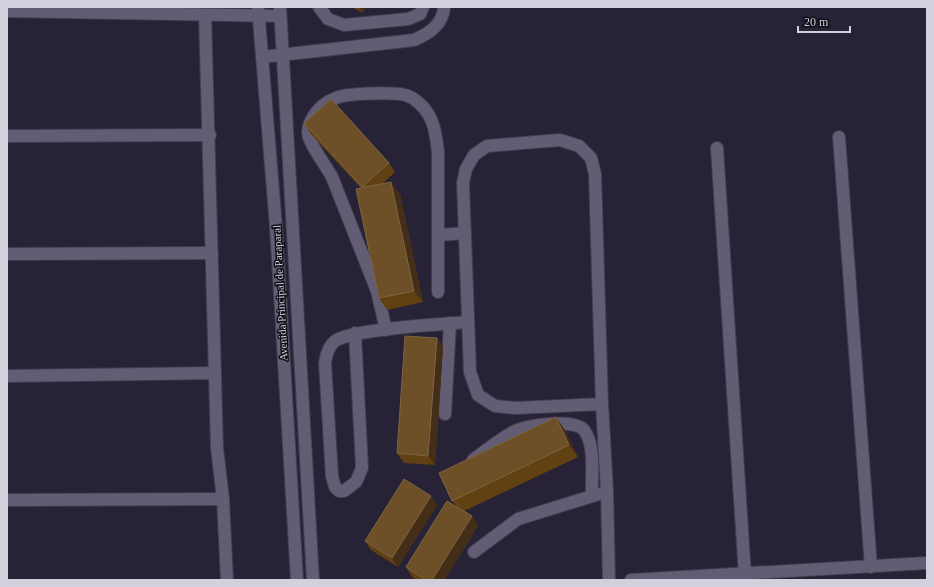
<svg xmlns="http://www.w3.org/2000/svg" width="934" height="587" viewBox="0 0 934 587" font-family="Georgia,serif">
<rect width="100%" height="100%" fill="#272236"/>
<g fill="none" stroke-linecap="round" stroke-linejoin="round">
<defs>
<g id="minor">
<polyline points="319,7 328,19 344,25 408,19 420,14 423,7"/>
<polyline points="7,11 280,16"/>
<polyline points="205,15 217,448 223,499 227,580"/>
<path d="M262,57l152,-17c14,-6 29,-15 30,-33"/>
<polyline points="7,136 210,135"/>
<polyline points="839,137 871,567"/>
<polyline points="717,148 745,575"/>
<polyline points="439,235 465,233"/>
<polyline points="7,254 212,253"/>
<path d="M386,330l-9,-39 -45,-114c-5,-10 -25,-36 -24,-45 1,-15 14,-29 28,-34 10,-5 58,-6 69,-3 5,1 12,6 16,10 13,12 15,30 17,47v140"/>
<path d="M355,333l7,135 -6,14 -12,9h-5l-4,-4 -3,-11 -7,-113c1,-8 3,-16 10,-22 16,-12 108,-17 133,-19"/>
<polyline points="7,376 215,373"/>
<polyline points="602,404 516,408 495,406 478,395 470,372 463,183 466,169 474,155 487,146 560,140 579,146 591,158 595,174 602,404 607,491 609,580"/>
<polyline points="445,414 450,323"/>
<path d="M473,460c13,-10 26,-20 40,-28 12,-7 61,-14 71,-2 12,16 7,46 8,66"/>
<polyline points="7,500 223,499"/>
<polyline points="474,552 518,519 599,494"/>
<polyline points="631,580 927,563"/>
</g>
<g id="tertiary">
<polyline points="258,7 276,227 297,580"/>
<polyline points="280,7 313,580"/>
</g>
</defs>
<!-- minor casing -->
<use href="#minor" stroke="#423e4f" stroke-width="14"/>
<!-- tertiary casing -->
<use href="#tertiary" stroke="#423e4f" stroke-width="14"/>
<!-- minor -->
<use href="#minor" stroke="#625d75" stroke-width="12"/>
<!-- tertiary -->
<use href="#tertiary" stroke="#625d75" stroke-width="12"/>
</g>
<!-- wall -->
<g fill="#614111">
<polygon points="352,7 366,7 363,13"/>
<polygon points="304,123 389,163 395,172 382,184 400,194 423,302 387,310 379,298 361,188 310,133"/>
<polygon points="437,338 443,347 435,465 404,463 397,453"/>
<polygon points="556,417 564,429 578,457 464,511 472,516 478,526 444,580 417,580 412,577 406,567 457,507 452,501"/>
<polygon points="437,505 398,567 371,550 365,541"/>
</g>
<!-- shaded-wall -->
<g fill="#442e17">
<polygon points="359,7 366,7 363,13"/>
<polygon points="391,182 400,194 423,302 414,291"/>
<polygon points="437,338 443,347 435,465 428,456"/>
<polygon points="556,417 564,429 578,457 569,445"/>
<polygon points="431,496 437,505 398,567 392,558"/>
<polygon points="472,516 478,526 444,580 432,580"/>
</g>
<!-- building -->
<g fill="#6d5027" stroke="#7d6444">
<polygon points="331,99 389,163 362,187 304,123"/>
<polygon points="391,182 414,291 379,298 356,189"/>
<polygon points="405,336 437,338 428,456 397,453"/>
<polygon points="556,417 569,445 452,501 439,473"/>
<polygon points="404,479 431,496 392,558 365,541"/>
<polygon points="447,501 472,516 432,580 426,580 406,567"/>
</g>
<g text-anchor="middle" stroke-width="3" stroke-linejoin="round" paint-order="stroke">
<!-- street labels -->
<g font-size="11" fill="#d2d0dd" stroke="#0f0d16">
<text transform="translate(280 293) rotate(-93)" y="4">Avenida Principal de Paraparal</text>
</g>
</g>
<!-- border -->
<rect width="934" height="587" fill="none" stroke="#d2d0dd" stroke-width="16"/>
<!-- scale -->
<path d="M798 26v6h52v-6" fill="none" stroke="#d2d0dd" stroke-width="2"/>
<text x="804" y="26" font-size="12" fill="#d2d0dd" stroke="#0f0d16" stroke-width="3" paint-order="stroke">20 m</text>
</svg>
